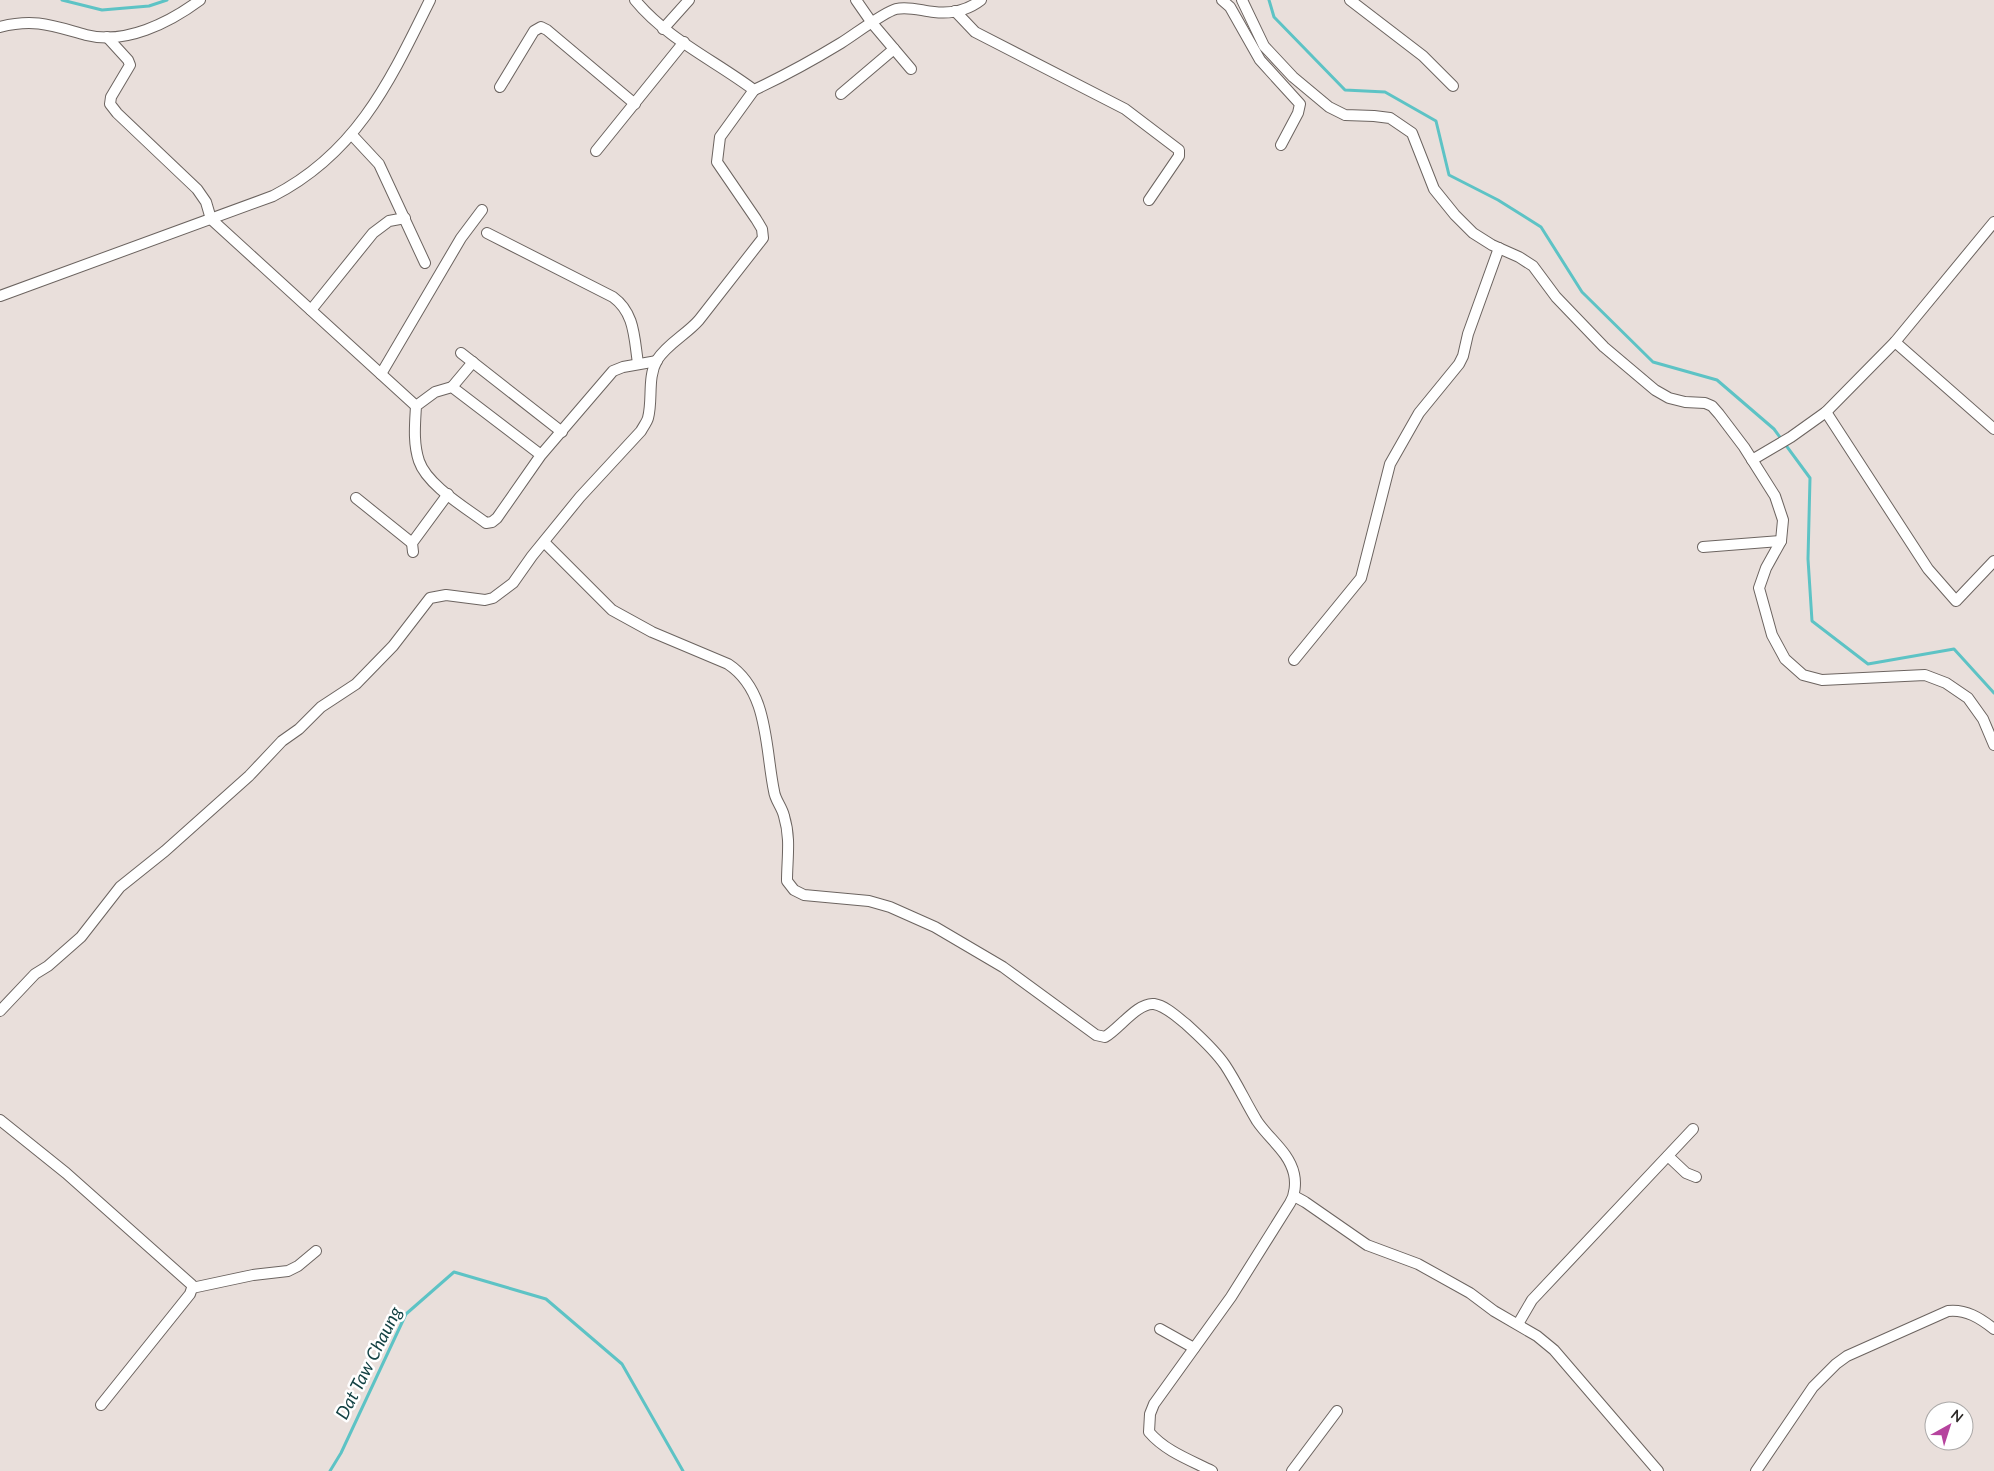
<svg xmlns="http://www.w3.org/2000/svg" width="1994" height="1471" viewBox="0 0 1994 1471" font-family="Lato,sans-serif">
<rect width="100%" height="100%" fill="#e9dfdb"/>
<g fill="none" stroke-linecap="round" stroke-linejoin="round">
<!-- stream -->
<g stroke="#5dc3c5" stroke-width="3">
<polyline points="62,0 102,10 149,6 167,0"/>
<polyline points="1269,0 1274,17 1345,90 1385,92 1436,121 1449,175 1498,200 1541,227 1582,292 1653,362 1717,380 1774,429 1810,478 1808,559 1812,621 1868,664 1954,649 1994,693"/>
<polyline points="330,1471 341,1453 406,1314 454,1272 546,1299 622,1364 683,1471"/>
</g>
<defs>
<g id="minor">
<path d="M635,0c32,39 79,60 119,90 30,-14 59,-30 87,-47 13,-8 43,-31 55,-34 13,-3 26,2 38,3 17,2 34,-2 47,-12"/>
<polyline points="856,0 872,23 911,69"/>
<polyline points="1222,0 1230,7 1260,60 1300,104 1298,113 1281,145"/>
<polyline points="1242,0 1264,46 1293,77 1329,107 1345,115 1374,116 1390,118 1412,133 1434,189 1455,215 1473,233 1492,245 1519,257 1533,266 1556,297 1604,347 1655,390 1669,398 1685,402 1705,403 1712,406 1719,414 1744,447 1775,496 1783,520 1781,541 1766,568 1759,588 1772,635 1785,659 1803,675 1822,680 1925,675 1946,683 1968,698 1983,719 1994,745"/>
<polyline points="1350,0 1423,56 1453,86"/>
<polyline points="955,11 975,32 1125,109 1179,150 1179,156 1149,200"/>
<path d="M0,27c35,-9 53,-1 86,8 39,10 83,-12 114,-35"/>
<polyline points="663,29 689,0"/>
<polyline points="107,37 128,60 130,65 111,97 110,104 117,113 197,189 206,202 211,219 416,406"/>
<polyline points="500,87 534,31 541,27 547,30 635,104"/>
<polyline points="841,94 894,49"/>
<polyline points="352,135 379,164 425,263"/>
<polyline points="596,151 684,42"/>
<path d="M487,233l126,64c22,16 21,41 25,66"/>
<path d="M0,296l273,-100c84,-43 117,-115 157,-196"/>
<polyline points="311,310 373,233 389,221 405,218"/>
<polyline points="1895,342 1994,429"/>
<polyline points="461,353 562,432"/>
<polyline points="381,374 461,238 482,210"/>
<polyline points="452,387 473,362"/>
<polyline points="1826,412 1928,569 1956,601 1994,561"/>
<path d="M541,455l-89,-68 -17,5 -19,14c-1,18 -3,37 3,55 8,24 47,47 67,62l6,-1 5,-4 44,-63 72,-84 10,-4 34,-6"/>
<polyline points="1752,460 1791,437 1826,412 1895,342 1994,222"/>
<polyline points="356,498 412,543"/>
<path d="M544,542l68,68 40,22 76,32c41,27 37,84 46,127 1,9 8,16 10,25 7,23 3,42 3,65l7,9 10,5 65,6 21,6 45,20 68,40 93,68 9,2c14,-8 33,-35 49,-33 12,2 23,13 32,20 14,13 28,25 39,41 12,18 21,38 32,56 12,18 32,31 37,53 2,9 1,21 -4,29l-59,94 -77,107 -4,10 -1,18c16,19 41,28 63,39"/>
<polyline points="1703,547 1781,541"/>
<polyline points="413,552 412,543 448,494"/>
<polyline points="1294,660 1361,578 1390,464 1419,413 1459,364 1463,356 1468,334 1499,248"/>
<path d="M0,1011l35,-37 13,-8 33,-29 39,-50 45,-36 84,-75 33,-35 17,-12 22,-22 35,-23 37,-38 37,-48 16,-3 39,5 8,-2 20,-15 19,-27 48,-59 61,-66c2,-4 6,-9 7,-13 5,-19 -1,-40 9,-58 10,-16 30,-26 42,-40l64,-82 -1,-9 -6,-10 -39,-57 3,-25 34,-47"/>
<polyline points="0,1120 66,1173 192,1285 192,1288 190,1294 101,1405"/>
<polyline points="1668,1156 1686,1173 1696,1177"/>
<polyline points="1294,1196 1305,1202 1367,1245 1418,1264 1470,1293 1494,1311 1537,1336 1554,1350 1658,1471"/>
<polyline points="192,1288 253,1275 288,1271 298,1266 316,1251"/>
<polyline points="1518,1324 1532,1300 1693,1129"/>
<polyline points="1160,1329 1194,1348"/>
<polyline points="1292,1471 1337,1411"/>
<path d="M1756,1471l57,-84 23,-23 11,-8 101,-45c18,-2 32,7 46,18"/>
</g>
</defs>
<!-- minor casing -->
<use href="#minor" stroke="#6c6460" stroke-width="12"/>
<!-- minor -->
<use href="#minor" stroke="#fff" stroke-width="10"/>
</g>
<g text-anchor="middle" stroke-width="5" stroke-linejoin="round" paint-order="stroke">
<!-- water labels -->
<g font-size="18" font-style="italic" fill="#154345" stroke="#fff">
<text transform="translate(369 1363) rotate(-63)" y="6">Dat Taw Chaung</text>
</g>
</g>
<!-- north arrow -->
<g transform="translate(1949 1426) rotate(39)"><circle r="24" fill="#ffffff" stroke="#aba9a8"/>
<path d="M0-4L9 19L0 12L-9 19Z" fill="#b6449e"/>
<text y="-8" font-size="14" font-weight="bold" text-anchor="middle" fill="#2c2826">N</text>
</g>
</svg>
